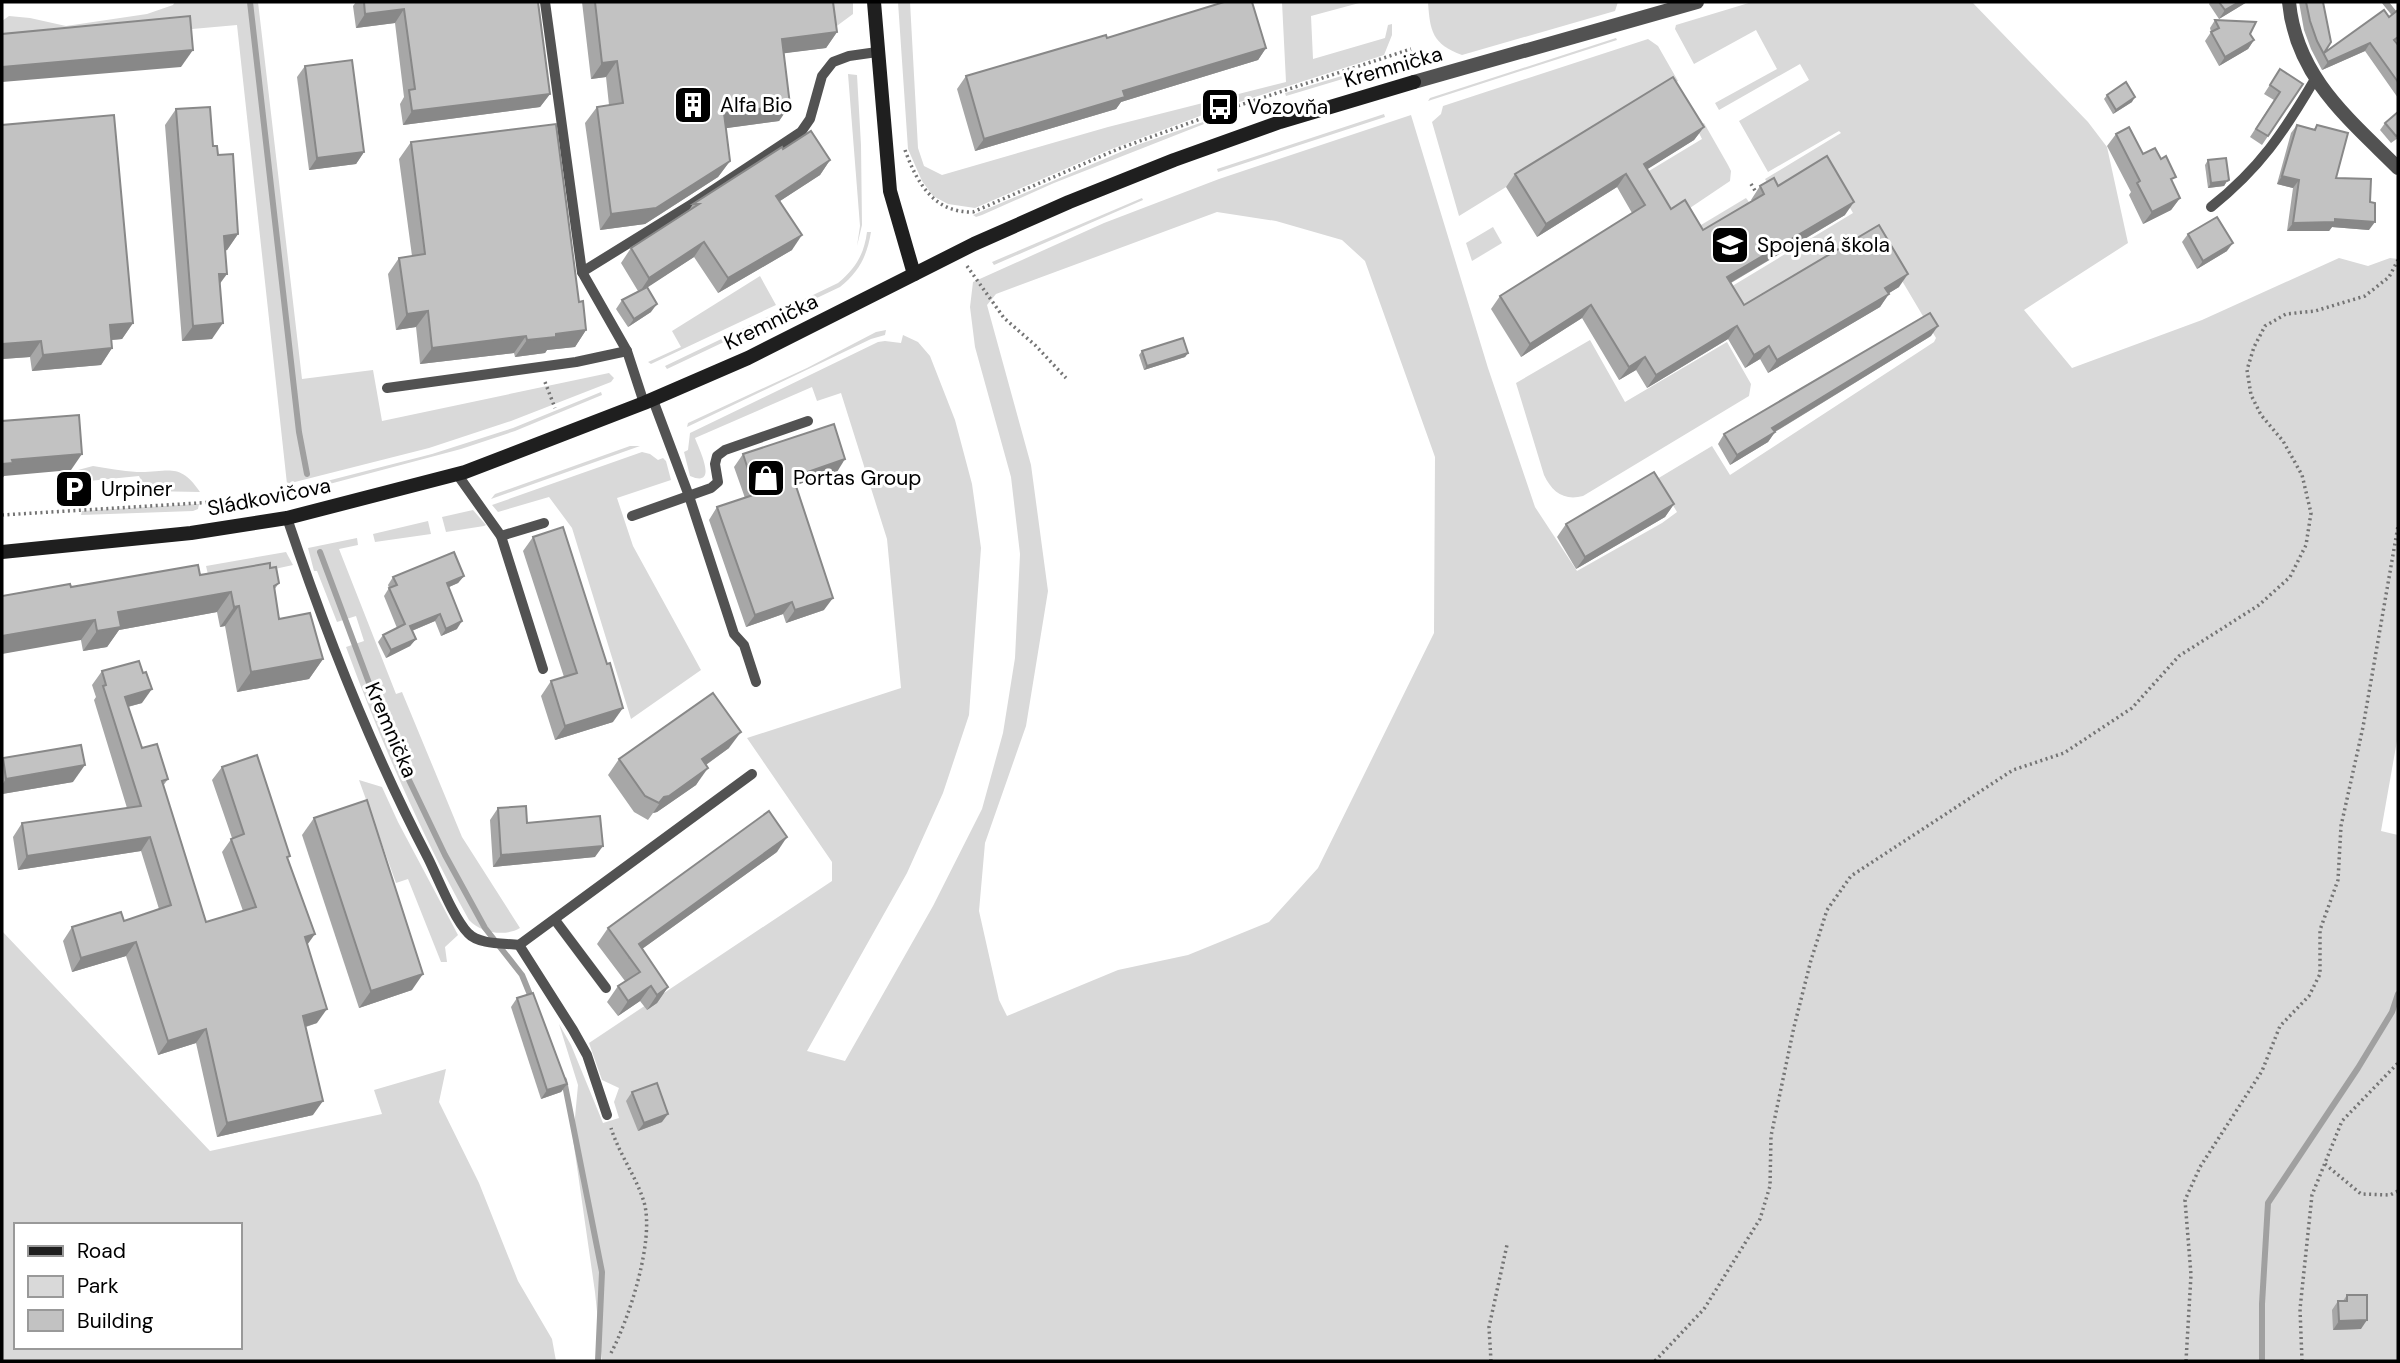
<svg xmlns="http://www.w3.org/2000/svg" width="2400" height="1363" viewBox="0 0 2400 1363" font-family="'DM Sans',sans-serif">
<rect width="100%" height="100%" fill="#fff"/>
<!-- green -->
<g fill="#d9d9d9" fill-rule="evenodd">
<polygon points="175,2 258,2 302,379 373,370 382,421 609,373 614,378 611,382 511,421 429,448 287,484 237,25 2,46 2,21 9,16 30,18 66,26 147,14 173,5"/>
<polygon points="827,2 853,2 853,14 830,31"/>
<polygon points="898,2 910,2 918,148 924,166 942,175 1108,127 1286,82 1282,2 1363,2 1311,16 1313,59 1385,38 1388,25 1392,24 1392,35 1384,55 1224,107 1221,101 1206,106 1208,113 1109,150 975,208 948,204 933,196 922,181 908,149"/>
<path d="M1428,2h190l-3,9 -153,44c-30,-11 -32,-24 -34,-53z"/>
<path d="M1752,2h220l116,120 19,25 21,96 -104,67 48,58 130,-48 137,-62 29,8 22,-8 8,1v476l-17,96 17,4v526h-1796l-7,-69 -22,-153 5,-54 -19,-61 12,21 32,78 16,-5 -5,-16 5,-14 -17,-8 -13,-37 243,-162v-19l-85,-124 154,-50 -14,-149 -46,-146 -24,8 -5,-14 -117,51c3,9 25,51 -5,38l-6,-24 4,-2 2,-17 188,-91 7,-1 16,2 2,-8 15,7 12,14 25,64 17,64 9,64 -12,167 -26,78 -36,80 -100,178 38,10 88,-155 49,-97 21,-76 12,-75 5,-104 -9,-77 -36,-130 -5,-40 3,-25 131,-59 115,-44 192,-64 77,253 47,139 42,64 85,-48 15,-11 -20,-33 55,-33 18,29 204,-133 2,-4 -63,-106 -136,80 -13,-21 129,-78 -29,-50 -50,30 -9,-14 76,-46 -2,-2 -71,41 -29,-51 70,-41 -9,-16 -81,46 -4,-7 62,-34 -21,-39 -62,34 -19,-35 1,-4zM1217,212l59,9 66,19 23,21 70,196 -1,176 -116,235 -49,54 -81,33 -70,15 -111,46 -8,-16 -20,-89 6,-68 41,-117 22,-135 -17,-126 -44,-160 9,-11z"/>
<polygon points="1616,38 1617,40 1428,101 1430,98"/>
<polygon points="1648,39 1658,46 1678,81 1459,216 1432,122 1441,114 1443,106"/>
<polygon points="1365,69 1366,72 1286,96 1285,93"/>
<polygon points="848,74 857,75 861,145 862,225 857,246 860,226"/>
<polygon points="1384,114 1385,117 1218,172 1217,169"/>
<polygon points="1203,122 1204,124 1054,183 982,215 976,217 973,215 1137,145"/>
<polygon points="1704,123 1728,165 1731,171 1730,181 1684,212 1663,218 1639,177 1702,139 1696,127"/>
<polygon points="1142,198 1143,200 994,265 992,262"/>
<polygon points="1746,198 1752,206 1689,243 1676,240"/>
<polygon points="1493,227 1502,243 1472,261 1466,243"/>
<path d="M867,232h4c-4,24 -12,40 -31,55l-173,82 -2,-3 173,-83c17,-14 26,-28 29,-51z"/>
<polygon points="760,276 776,305 651,364 648,362 681,347 672,331"/>
<polygon points="886,330 885,335 871,339 687,427 688,423 807,368 876,332"/>
<path d="M1590,340l35,62 102,-60 24,42 -2,12 -166,100c-19,5 -31,-4 -39,-21l-28,-92z"/>
<polygon points="601,392 602,395 515,431 461,449 288,495 288,491 432,454 513,428"/>
<polygon points="630,446 640,446 491,499 495,494"/>
<polygon points="642,452 650,454 658,460 663,458 666,461 671,480 617,498 633,546 701,670 631,719 572,528 549,497 498,512 492,505"/>
<path d="M93,466c14,2 29,5 44,6 31,1 42,-11 63,20l-54,-1 -7,-15 -60,6 -1,-12z"/>
<polygon points="199,504 198,509 193,511 81,515 82,511"/>
<polygon points="473,510 486,525 484,526 446,532 442,517"/>
<polygon points="428,521 431,534 375,542 373,534"/>
<path d="M357,538l1,7 -19,4 57,145 6,-2 60,145 58,91c-15,9 -39,5 -51,-8 -49,-88 -88,-178 -123,-273l18,-6 -8,-25 -19,6 -20,-51h-3l-6,-23z"/>
<polygon points="286,552 293,565 210,583 206,566"/>
<polygon points="359,780 382,787 398,822 458,935 445,947 447,962 441,962 408,879 396,883"/>
<path d="M2,931l208,220 172,-37 -8,-24 72,-21 -7,33 40,81 39,98 34,58 4,22h-554zM16,1225h224v122h-224z"/>
</g>
<g fill="none" stroke-linecap="round" stroke-linejoin="round">
<!-- stream -->
<g stroke="#a0a0a0" stroke-width="6">
<polyline points="250,2 299,432 307,474"/>
<polyline points="2385,2 2398,18"/>
<polyline points="320,552 381,715 409,780 445,855 485,928 522,975 533,1002"/>
<polyline points="564,1080 602,1272 598,1361"/>
<polyline points="2262,1361 2262,1304 2268,1203 2358,1068 2392,1012 2398,994"/>
</g>
<!-- path -->
<g stroke="#747474" stroke-width="3.5" stroke-dasharray="2 3.5" stroke-linecap="butt">
<path d="M905,150c12,33 29,63 68,62l145,-63 107,-39 186,-61"/>
<polyline points="1751,184 1757,194"/>
<polyline points="967,266 1004,318 1035,345 1066,378"/>
<polyline points="545,382 555,408"/>
<polyline points="2,515 215,502"/>
<polyline points="2325,1164 2361,1194 2390,1195 2398,1191"/>
<path d="M611,1353c18,-34 44,-113 33,-151 -8,-26 -25,-48 -33,-74"/>
<polyline points="1491,1361 1489,1327 1507,1245"/>
<polyline points="1655,1361 1704,1309 1760,1219 1770,1186 1771,1136 1794,1027 1811,960 1827,910 1851,876 2013,770 2064,753 2132,708 2179,656 2259,605 2290,577 2306,545 2311,513 2302,475 2283,441 2261,415 2251,395 2247,370 2254,347 2265,326 2286,314 2315,311 2365,296 2389,277 2398,260"/>
<polyline points="2186,1361 2191,1275 2185,1200 2200,1167 2262,1071 2280,1026 2309,996 2320,974 2320,930 2338,880 2341,826 2363,727 2398,526"/>
<polyline points="2302,1361 2300,1309 2312,1195 2342,1121 2398,1063"/>
</g>
<!-- service -->
<g stroke="#525252" stroke-width="10">
<polyline points="545,2 582,272 627,351 644,403"/>
<path d="M2211,207c49,-39 73,-75 104,-128"/>
<polyline points="582,272 692,204 801,132 810,119 822,76 833,62 849,56 877,52"/>
<polyline points="387,388 576,362 627,351"/>
<polyline points="653,400 689,496 734,634 744,645 756,682"/>
<polyline points="457,474 501,536 543,669"/>
<polyline points="632,516 711,488 718,482 715,464 717,456 725,450 808,421"/>
<path d="M287,518c39,116 84,231 141,340 10,20 26,61 40,75 11,12 37,10 51,12l54,85 14,25 20,60"/>
<polyline points="501,536 544,523"/>
<polyline points="555,920 606,988"/>
<polyline points="519,945 752,774"/>
</g>
<!-- minor -->
<path stroke="#525252" stroke-width="14" d="M2289,2c7,75 60,117 109,166"/>
<!-- tertiary -->
<polyline stroke="#525252" stroke-width="14" points="1414,82 1697,2"/>
<!-- secondary -->
<g stroke="#1f1f1f" stroke-width="14">
<polyline points="874,2 890,191 914,274"/>
<polyline points="2,552 191,533 287,518 465,472 644,403 748,358 974,244 1069,202 1174,160 1280,122 1414,82"/>
</g>
</g>
<!-- wall -->
<g fill="#a7a7a7">
<polygon points="356,2 538,2 550,94 540,107 403,125 400,104 404,97 395,23 356,28 353,6"/>
<polygon points="582,2 833,2 837,32 826,48 784,53 790,105 779,121 726,128 730,161 718,177 645,224 600,230 585,123 597,107 609,105 606,77 591,79"/>
<polygon points="2210,2 2247,2 2219,19 2209,4"/>
<polygon points="2299,2 2323,2 2324,53 2389,17 2398,10 2398,41 2396,42 2398,45 2398,98 2365,51 2322,70 2311,49 2304,30"/>
<polygon points="2215,20 2250,34 2254,40 2248,49 2219,66 2205,41 2211,32 2210,28"/>
<polygon points="1266,48 1258,60 1121,102 1116,109 975,151 957,89 966,76"/>
<polygon points="305,66 364,152 356,164 309,170 297,77"/>
<polygon points="2280,69 2303,84 2262,145 2250,137 2274,100 2264,94"/>
<polygon points="2107,95 2132,102 2113,114 2104,99"/>
<polygon points="176,109 213,146 218,155 238,234 227,250 225,251 212,339 182,341 165,125"/>
<polygon points="2398,112 2398,138 2391,143 2380,130 2385,123"/>
<polygon points="2,125 133,323 122,339 112,340 112,348 101,365 32,371 30,357 2,359"/>
<polygon points="2297,125 2314,129 2317,125 2336,178 2370,202 2369,230 2332,227 2329,231 2287,231 2293,188 2277,184 2291,133"/>
<polygon points="1704,127 1694,140 1647,169 1671,209 1703,230 1752,201 1751,200 1760,186 1778,186 1845,215 1731,283 1744,305 1899,287 1889,293 1880,307 1768,373 1760,359 1745,368 1728,339 1647,388 1636,370 1619,380 1582,318 1521,357 1491,309 1500,296 1632,213 1617,187 1537,237 1506,187 1515,174"/>
<polygon points="2116,134 2143,154 2161,159 2180,198 2171,210 2143,224 2129,195 2131,192 2107,146"/>
<polygon points="411,142 579,302 586,330 575,347 547,350 545,353 515,357 514,353 420,364 416,327 396,330 388,274 399,258 412,256 399,159"/>
<polygon points="783,149 830,160 820,175 780,201 792,250 718,293 694,257 647,287 651,312 628,327 616,309 622,300 638,291 621,263 631,248 689,210 693,204"/>
<polygon points="2208,160 2227,181 2224,186 2208,188 2205,165"/>
<polygon points="2188,234 2227,251 2197,269 2182,242"/>
<polygon points="1931,336 1775,432 1768,442 1730,465 1718,444 1724,434"/>
<polygon points="1142,351 1188,353 1185,357 1144,370 1139,355"/>
<polygon points="743,454 837,472 795,485 824,610 786,623 783,614 746,627 709,520 717,507 745,498 734,467"/>
<polygon points="1674,504 1665,517 1576,569 1557,537 1566,524"/>
<polygon points="533,537 613,722 555,740 541,696 551,681 564,677 523,551"/>
<polygon points="270,568 279,583 274,590 279,619 323,659 309,679 237,692 225,626 220,627 217,612 119,630 107,647 83,651 71,587"/>
<polygon points="464,576 458,583 449,587 457,629 441,636 435,621 412,631 416,639 410,646 386,658 378,642 383,635 397,628 384,596 389,588 388,585 393,577"/>
<polygon points="102,671 142,703 128,707 142,748 168,779 163,786 206,922 243,911 222,852 232,838 212,780 222,767 288,860 308,944 317,1023 306,1027 313,1115 217,1137 196,1043 158,1055 126,956 72,972 63,941 72,927 124,921 159,909 141,851 18,870 13,837 22,823 127,808 94,700 96,697 92,685"/>
<polygon points="729,748 706,765 696,785 657,812 653,813 648,820 634,812 608,775 619,759"/>
<polygon points="3,758 73,782 2,794 2,760"/>
<polygon points="498,808 527,823 595,857 493,867 490,820"/>
<polygon points="314,818 412,990 359,1008 302,835"/>
<polygon points="777,852 642,949 668,987 657,1003 647,1010 640,1001 618,1016 607,1002 618,986 625,981 597,944 608,928"/>
<polygon points="517,998 567,1084 561,1092 541,1099 511,1007"/>
<polygon points="632,1092 662,1122 638,1131 626,1101"/>
<polygon points="2347,1295 2361,1329 2333,1330 2332,1310 2338,1301 2343,1301"/>
</g>
<!-- shaded-wall -->
<g fill="#888">
<polygon points="2239,2 2247,2 2219,19 2225,10"/>
<polygon points="404,9 395,23 356,28 365,14"/>
<polygon points="837,32 826,48 771,55 782,39"/>
<polygon points="2254,40 2248,49 2219,66 2225,57"/>
<polygon points="2370,43 2365,51 2322,70 2328,62"/>
<polygon points="1266,48 1258,60 1121,102 1116,109 975,151 984,139 1123,91"/>
<polygon points="193,50 181,67 2,82 2,67"/>
<polygon points="617,61 606,77 591,79 602,63"/>
<polygon points="550,94 540,107 403,125 412,111"/>
<polygon points="2135,97 2132,102 2113,114 2116,110"/>
<polygon points="790,105 779,121 713,130 724,113"/>
<polygon points="1704,127 1694,140 1635,177 1644,164"/>
<polygon points="364,152 356,164 309,170 317,158"/>
<polygon points="830,160 820,175 766,210 776,196"/>
<polygon points="730,161 718,177 645,224 600,230 611,214"/>
<polygon points="1626,174 1617,187 1537,237 1546,224"/>
<polygon points="2282,176 2299,180 2293,188 2277,184"/>
<polygon points="2227,181 2224,186 2208,188 2211,183"/>
<polygon points="2180,198 2171,210 2143,224 2152,212"/>
<polygon points="1854,202 1845,215 1718,290 1727,277"/>
<polygon points="2335,219 2375,222 2369,230 2332,227 2329,231 2287,231 2293,223"/>
<polygon points="238,234 227,250 213,252 224,236"/>
<polygon points="802,235 792,250 718,293 728,278"/>
<polygon points="704,242 694,257 639,293 649,278"/>
<polygon points="2233,243 2227,251 2197,269 2203,261"/>
<polygon points="219,274 227,274 216,289"/>
<polygon points="1908,274 1899,287 1876,301 1885,288"/>
<polygon points="1889,294 1880,307 1768,373 1777,360"/>
<polygon points="657,304 651,312 628,327 634,319"/>
<polygon points="1591,305 1582,318 1521,357 1530,344"/>
<polygon points="428,311 416,327 396,330 407,314"/>
<polygon points="133,323 122,339 99,341 110,325"/>
<polygon points="223,323 212,339 182,341 193,326"/>
<polygon points="1737,326 1728,339 1647,388 1656,375"/>
<polygon points="1938,326 1931,336 1766,437 1772,428"/>
<polygon points="586,330 575,347 547,350 545,353 515,357 527,340 556,334"/>
<polygon points="526,336 514,353 420,364 432,348"/>
<polygon points="41,341 30,357 2,359 2,344"/>
<polygon points="1769,346 1760,359 1745,368 1754,355"/>
<polygon points="112,348 101,365 32,371 43,355"/>
<polygon points="1188,353 1185,357 1144,370 1147,366"/>
<polygon points="1645,357 1636,370 1619,380 1629,367"/>
<polygon points="1775,432 1768,442 1730,465 1737,455"/>
<polygon points="82,454 71,470 4,476 2,479 2,464 12,460"/>
<polygon points="845,459 837,472 784,489 793,477"/>
<polygon points="1674,504 1665,517 1576,569 1585,557"/>
<polygon points="464,576 458,583 442,590 447,583"/>
<polygon points="231,592 217,612 119,630 107,647 83,651 97,631 118,612"/>
<polygon points="833,598 824,610 786,623 795,610"/>
<polygon points="792,602 783,614 746,627 755,615"/>
<polygon points="239,606 225,626 220,627 234,607"/>
<polygon points="440,614 435,621 404,634 410,626"/>
<polygon points="95,620 81,640 2,654 2,636"/>
<polygon points="462,621 457,629 441,636 446,629"/>
<polygon points="416,639 410,646 386,658 391,650"/>
<polygon points="323,659 309,679 237,692 251,672"/>
<polygon points="152,689 142,703 115,710 125,697"/>
<polygon points="623,708 613,722 555,740 565,726"/>
<polygon points="741,732 729,748 690,776 702,759"/>
<polygon points="85,765 73,782 2,794 2,785 6,779"/>
<polygon points="708,768 696,785 657,812 653,813 664,797"/>
<polygon points="150,837 141,851 18,870 27,856"/>
<polygon points="787,837 777,852 628,959 639,944"/>
<polygon points="603,846 595,857 493,867 501,855"/>
<polygon points="315,934 305,948 305,937"/>
<polygon points="136,942 126,956 72,972 81,958"/>
<polygon points="423,974 412,990 359,1008 371,991"/>
<polygon points="651,986 640,1001 618,1016 628,1001"/>
<polygon points="668,987 657,1003 647,1010 657,995"/>
<polygon points="327,1009 317,1023 294,1030 303,1016"/>
<polygon points="206,1029 196,1043 158,1055 168,1041"/>
<polygon points="567,1084 561,1092 541,1099 547,1090"/>
<polygon points="323,1101 313,1115 217,1137 227,1123"/>
<polygon points="668,1114 662,1122 638,1131 644,1123"/>
<polygon points="2367,1320 2361,1329 2333,1330 2339,1321"/>
</g>
<!-- building -->
<g fill="#c2c2c2" stroke="#888" stroke-width="2">
<polygon points="364,2 538,2 550,94 412,111 409,90 415,89 404,9 365,14"/>
<polygon points="595,2 833,2 837,32 782,39 790,105 724,113 730,161 656,208 611,214 597,107 623,103 617,61 602,63"/>
<polygon points="1224,2 1252,2 1266,48 1123,91 1125,97 984,139 966,76 1106,35 1107,38"/>
<polygon points="2219,2 2239,2 2225,10"/>
<polygon points="2306,2 2323,2 2331,42 2324,53 2384,10 2389,17 2398,10 2398,37 2394,40 2398,45 2398,82 2370,43 2328,62 2317,41 2310,21"/>
<polygon points="190,16 193,50 2,67 2,34"/>
<polygon points="2215,20 2256,22 2250,34 2254,40 2225,57 2211,32 2219,28"/>
<polygon points="352,60 364,152 317,158 305,66"/>
<polygon points="2280,69 2303,84 2268,136 2256,129 2280,92 2270,85"/>
<polygon points="1673,77 1704,127 1644,164 1671,209 1685,200 1703,230 1764,194 1760,186 1774,178 1778,186 1827,156 1854,202 1727,277 1744,305 1879,225 1908,274 1885,288 1889,294 1777,360 1769,346 1754,355 1737,326 1656,375 1645,357 1629,367 1591,305 1530,344 1500,296 1645,205 1626,174 1546,224 1515,174"/>
<polygon points="2126,82 2135,97 2116,110 2107,95"/>
<polygon points="210,107 213,146 217,146 218,155 233,154 238,234 224,236 227,274 219,274 223,323 193,326 176,109"/>
<polygon points="2398,112 2398,135 2396,136 2385,123"/>
<polygon points="114,115 133,323 110,325 112,348 43,355 41,341 2,344 2,125"/>
<polygon points="556,124 579,302 583,301 586,330 556,334 556,337 527,340 526,336 432,348 428,311 407,314 399,258 425,254 411,142"/>
<polygon points="2297,125 2315,130 2317,125 2348,133 2336,178 2371,179 2370,202 2375,203 2375,222 2335,219 2335,222 2293,223 2299,180 2282,176"/>
<polygon points="2129,127 2143,154 2155,148 2161,159 2166,156 2176,177 2171,179 2180,198 2152,212 2137,183 2140,181 2116,134"/>
<polygon points="811,131 830,160 776,196 802,235 728,278 704,242 649,278 631,248 699,204 693,204 782,147 783,149"/>
<polygon points="2226,158 2229,180 2227,181 2211,183 2208,160"/>
<polygon points="2217,217 2233,243 2203,261 2188,234"/>
<polygon points="647,287 657,304 634,319 622,300"/>
<polygon points="1930,313 1938,326 1772,428 1775,432 1737,455 1724,434"/>
<polygon points="1183,338 1188,353 1147,366 1142,351"/>
<polygon points="79,415 82,454 12,460 13,463 2,464 2,421"/>
<polygon points="834,424 845,459 793,477 833,598 795,610 792,602 755,615 717,507 756,494 743,454"/>
<polygon points="1654,472 1674,504 1585,557 1566,524"/>
<polygon points="563,527 607,664 610,663 623,708 565,726 551,681 577,673 533,537"/>
<polygon points="454,552 464,576 447,583 462,621 446,629 440,614 410,626 416,639 391,650 383,635 405,624 389,588 397,585 393,577"/>
<polygon points="270,563 270,568 276,567 279,583 274,586 279,619 310,613 323,659 251,672 239,606 234,607 231,592 118,612 121,627 97,631 95,620 2,636 2,596 70,584 71,587 198,565 200,575"/>
<polygon points="139,661 143,673 146,672 152,689 125,697 142,748 157,744 168,779 162,781 206,922 256,907 231,839 244,834 222,767 257,755 290,856 287,857 315,934 305,937 327,1009 303,1016 323,1101 227,1123 206,1029 168,1041 136,942 81,958 72,927 121,912 124,921 171,905 150,837 27,856 22,823 141,806 103,686 106,685 102,671"/>
<polygon points="713,693 741,732 702,759 708,768 669,796 664,797 659,803 645,796 619,759"/>
<polygon points="81,745 85,765 6,779 3,758"/>
<polygon points="367,800 423,974 371,991 314,818"/>
<polygon points="526,806 527,823 600,816 603,846 501,855 498,808"/>
<polygon points="769,811 787,837 639,944 668,987 657,995 651,986 628,1001 618,986 640,972 608,928"/>
<polygon points="533,993 567,1084 547,1090 517,998"/>
<polygon points="657,1083 668,1114 644,1123 632,1092"/>
<polygon points="2347,1295 2367,1295 2367,1320 2339,1321 2338,1301 2347,1301"/>
</g>
<!-- icons -->
<defs>
<symbol id="building-square" viewBox="-11 -11 22 22"><rect x="-9" y="-9" width="18" height="18" rx="4" fill="#000" stroke="#fff"/><path d="M-4-6H4V6H1V3H-1V6H-4ZM-2.5-4.3h1.7v1.8h-1.7ZM.8-4.3h1.7v1.8H.8ZM-2.5-1h1.7V.8h-1.7ZM.8-1h1.7V.8H.8Z" fill="#fff"/></symbol>
<symbol id="bus-square" viewBox="-11 -11 22 22"><rect x="-9" y="-9" width="18" height="18" rx="4" fill="#000" stroke="#fff"/><path d="M-5-6H5V4H4V6H2V4H-2V6H-4V4H-5ZM-3.5-4V0h7V-4ZM-3.5 1.2v1.5H-2V1.2ZM2 1.2v1.5H3.5V1.2Z" fill="#fff"/></symbol>
<symbol id="school-square" viewBox="-11 -11 22 22"><rect x="-9" y="-9" width="18" height="18" rx="4" fill="#000" stroke="#fff"/><path d="M0-5L7-2L0 1L-7-2ZM-4 1L0 2.5L4 1V4Q0 6-4 4Z" fill="#fff"/></symbol>
<symbol id="shop-square" viewBox="-11 -11 22 22"><rect x="-9" y="-9" width="18" height="18" rx="4" fill="#000" stroke="#fff"/><path d="M-5-2.5h2.3a2.7 3.5 0 0 1 5.4 0H5L5.5 6h-11ZM-1.5-2.5h3a1.5 2.3 0 0 0-3 0Z" fill="#fff"/></symbol>
<symbol id="parking-square" viewBox="-11 -11 22 22"><rect x="-9" y="-9" width="18" height="18" rx="4" fill="#000" stroke="#fff"/><path d="M-3.5-5.5H1a3.5 3.5 0 0 1 0 7H-1V5.5H-3.5ZM-1-3.4V-.6H.8a1.4 1.4 0 0 0 0-2.8Z" fill="#fff"/></symbol>
</defs>
<g fill-rule="evenodd">
<use href="#building-square" x="671" y="83" width="44" height="44"/>
<use href="#bus-square" x="1198" y="85" width="44" height="44"/>
<use href="#school-square" x="1708" y="223" width="44" height="44"/>
<use href="#shop-square" x="744" y="456" width="44" height="44"/>
<use href="#parking-square" x="52" y="467" width="44" height="44"/>
</g>
<g text-anchor="middle" stroke-width="6" stroke-linejoin="round" paint-order="stroke">
<!-- street labels -->
<g font-size="21" fill="#000" stroke="#fff">
<text transform="translate(1393 67) rotate(-16)" y="7">Kremnička</text>
<text transform="translate(771 322) rotate(-26)" y="7">Kremnička</text>
<text transform="translate(269 497) rotate(-11)" y="7">Sládkovičova</text>
<text transform="translate(391 730) rotate(67)" y="7">Kremnička</text>
</g>
<!-- poi labels -->
<g font-size="21" fill="#000" stroke="#fff" text-anchor="start">
<text x="720" y="112">Alfa Bio</text>
<text x="1247" y="114">Vozovňa</text>
<text x="1757" y="252">Spojená škola</text>
<text x="793" y="485">Portas Group</text>
<text x="101" y="496">Urpiner</text>
</g>
</g>
<!-- border -->
<rect width="2400" height="1363" fill="none" stroke="#000000" stroke-width="7"/>
<!-- legend -->
<rect x="14" y="1223" width="228" height="126" fill="#ffffff" stroke="#999999" stroke-width="2"/>
<rect x="28" y="1246" width="35" height="10" fill="#1f1f1f" stroke="#999999" stroke-width="2"/>
<text x="77" y="1258" font-size="21" fill="#000000">Road</text>
<rect x="28" y="1276" width="35" height="21" fill="#d9d9d9" stroke="#999999" stroke-width="2"/>
<text x="77" y="1293" font-size="21" fill="#000000">Park</text>
<rect x="28" y="1310" width="35" height="21" fill="#c2c2c2" stroke="#999999" stroke-width="2"/>
<text x="77" y="1328" font-size="21" fill="#000000">Building</text>
</svg>
